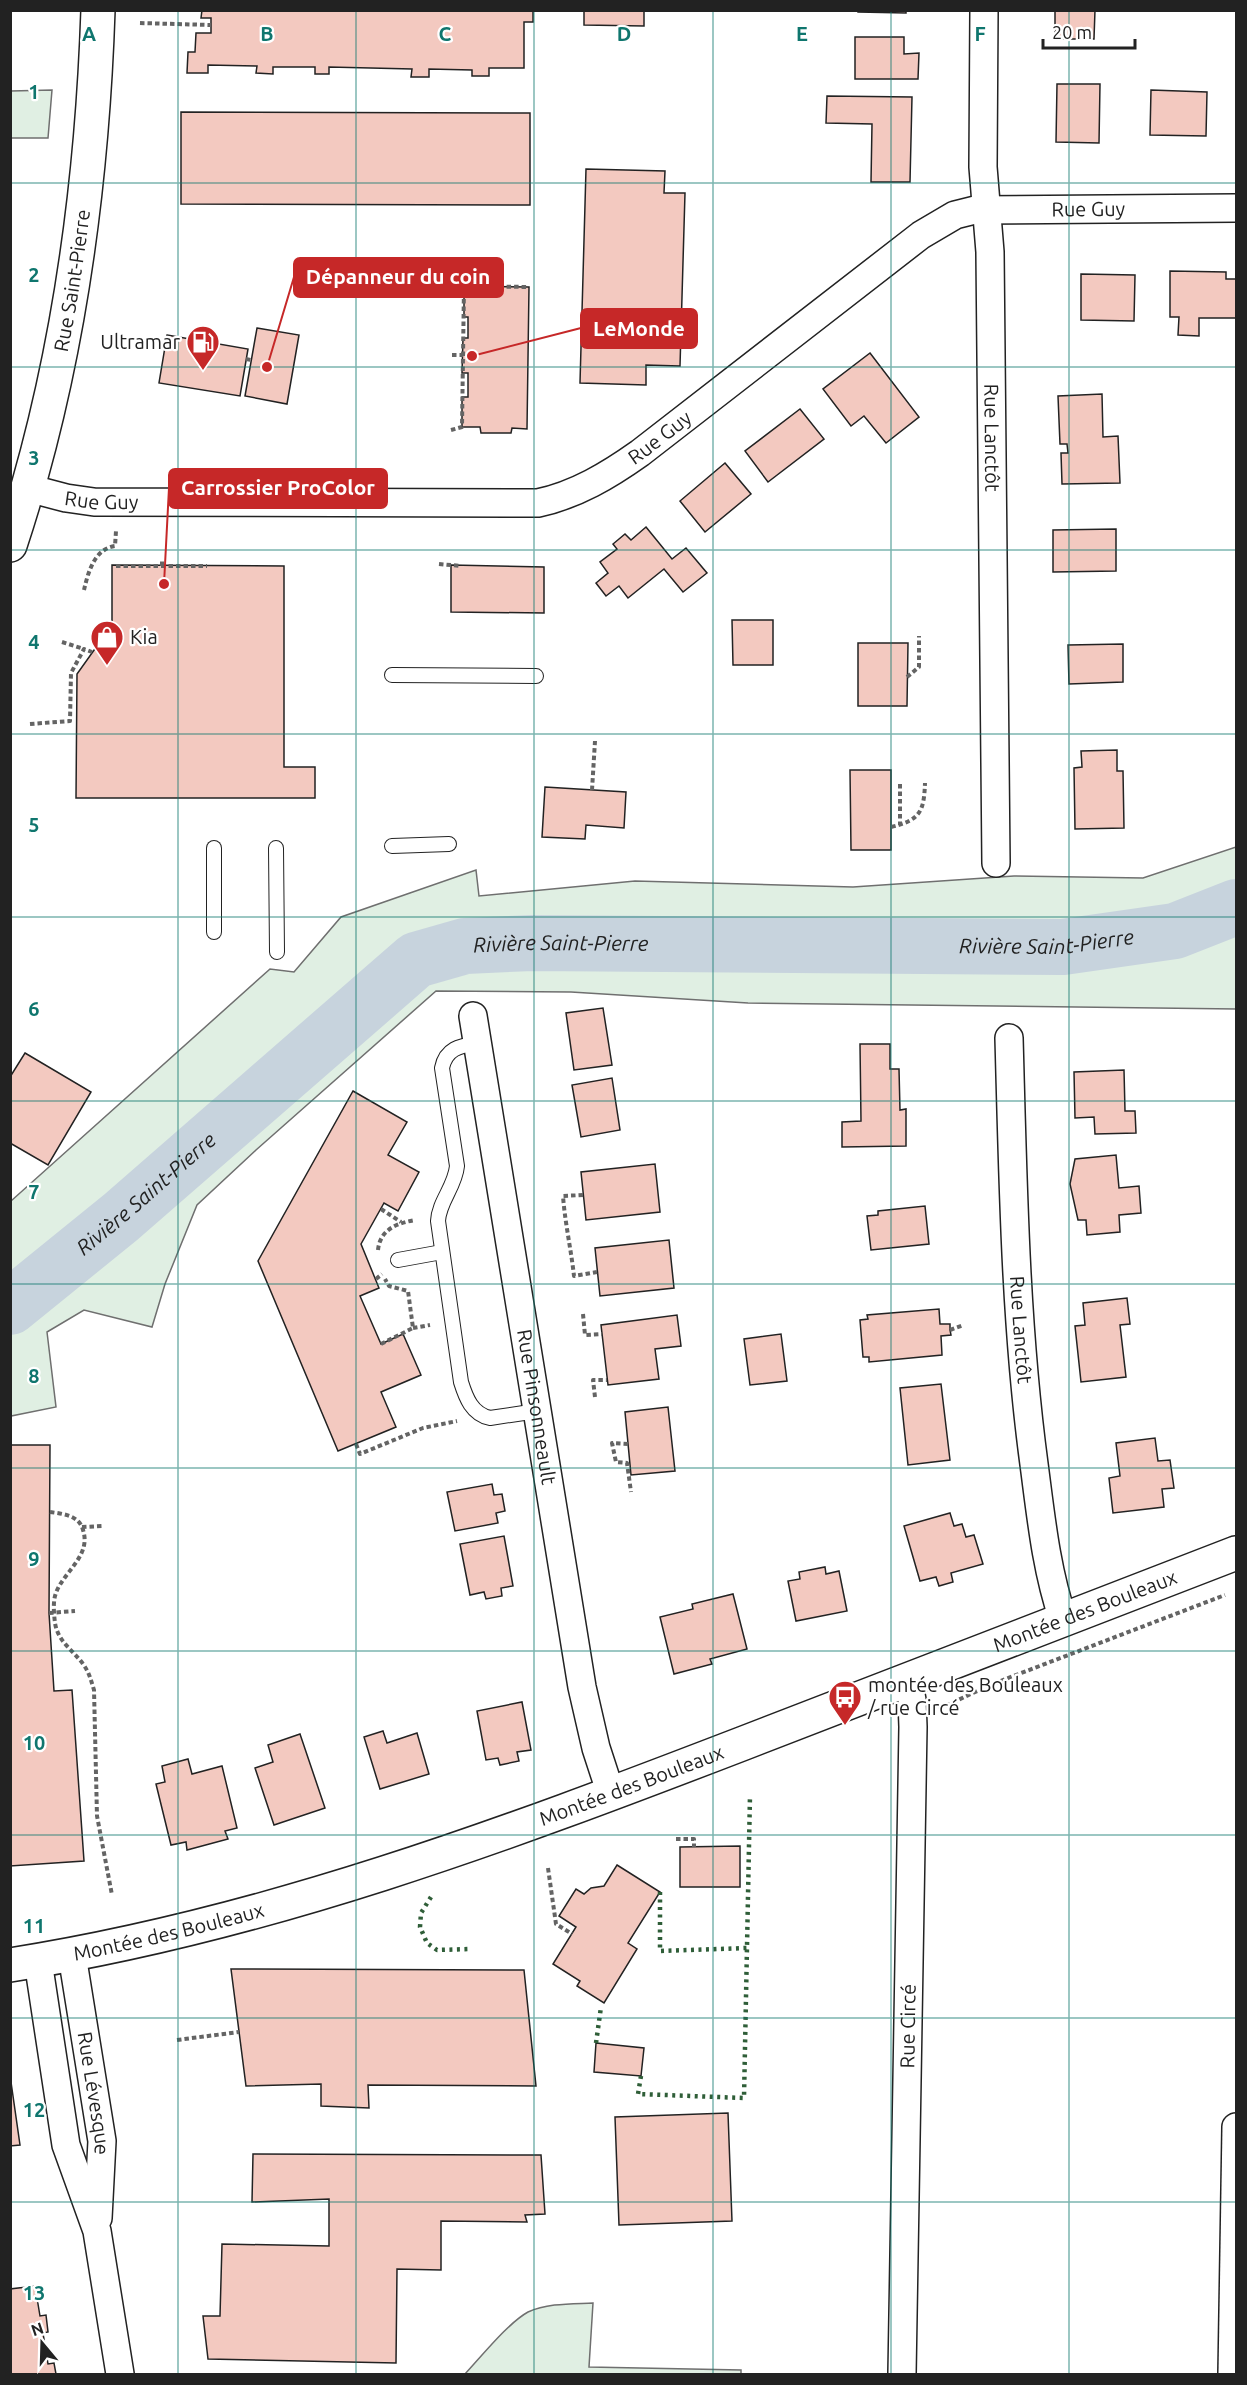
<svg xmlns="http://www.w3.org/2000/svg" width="1247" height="2385" viewBox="0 0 1247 2385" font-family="Ubuntu,sans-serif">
<rect width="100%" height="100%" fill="#fff"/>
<!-- green -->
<g fill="#e0efe3" stroke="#6f6f6f" stroke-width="1.5">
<polygon points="52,90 48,138 11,138 11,91"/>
<polygon points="1236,847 1236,1009 748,1003 571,992 436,991 256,1150 197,1205 165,1284 152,1327 84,1310 47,1332 56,1407 11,1416 11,1201 270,969 294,972 341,917 476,870 479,896 635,881 853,887 1014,876 1143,878"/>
<path d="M593,2303l-4,64 152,3v4h-276c16,-17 43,-51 63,-62 20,-9 44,-8 65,-9z"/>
</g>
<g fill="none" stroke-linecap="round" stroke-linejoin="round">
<!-- river -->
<path stroke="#c7d3dd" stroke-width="56" id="s1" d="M10,1307l111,-90 295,-257 49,-14 67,-3 531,4 112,-16 61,-24"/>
</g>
<!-- building -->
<g fill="#f3c9c0" stroke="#222" stroke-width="1.5">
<polygon points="202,10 533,10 533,22 524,22 524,68 489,68 489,76 472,76 472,70 429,69 429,77 411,77 412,69 329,67 329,74 315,74 315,67 273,67 273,74 256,73 257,66 208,65 208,73 187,73 188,52 195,52 196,33 211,33 211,18 201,18"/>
<polygon points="584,10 644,10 644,26 584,25"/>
<polygon points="858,10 906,10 906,13 858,12"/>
<polygon points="1055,10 1095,10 1094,39 1055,39"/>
<polygon points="855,37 904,37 904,54 919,53 918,79 855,79"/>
<polygon points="1057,84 1100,84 1099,143 1056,142"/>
<polygon points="1151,90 1207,92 1206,136 1150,135"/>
<polygon points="827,96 912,97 910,182 871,182 872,124 826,123"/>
<polygon points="181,112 530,113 530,205 181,204"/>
<polygon points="586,169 665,171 664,193 685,193 680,366 646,365 646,385 580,383"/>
<polygon points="1170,271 1226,272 1226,279 1236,279 1236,318 1199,318 1199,336 1178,335 1179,317 1170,317"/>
<polygon points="1081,274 1135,275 1134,321 1081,320"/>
<polygon points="464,286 529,287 527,429 512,428 511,433 481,433 480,427 462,427 462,397 468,397 468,373 462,373 463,338 468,338 468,317 464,317"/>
<polygon points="257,328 299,335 287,404 245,396"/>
<polygon points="167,335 248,349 240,396 159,383"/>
<polygon points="870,353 919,417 886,443 864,416 851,426 823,389"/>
<polygon points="1102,394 1103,437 1118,436 1120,483 1062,484 1061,453 1068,453 1067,444 1060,444 1058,396"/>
<polygon points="800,409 824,439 768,482 745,451"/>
<polygon points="725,463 751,494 705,532 680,501"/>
<polygon points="646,527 672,559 686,548 707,573 683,592 664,569 628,598 619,586 606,596 596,583 608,573 600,562 617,549 613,544 625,534 631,540"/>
<polygon points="1116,529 1116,571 1053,572 1053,530"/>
<polygon points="112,565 284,566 284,767 315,767 315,798 76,798 77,674 112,625"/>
<polygon points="451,565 544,567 544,613 451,612"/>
<polygon points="732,620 773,620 773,665 733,665"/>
<polygon points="858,643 908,643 907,706 858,706"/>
<polygon points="1123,644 1123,682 1069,684 1068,645"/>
<polygon points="1117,750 1117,771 1123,771 1124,828 1075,829 1074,768 1082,767 1081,751"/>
<polygon points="850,770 891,770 891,850 851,850"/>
<polygon points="545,787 626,792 624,828 586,825 585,839 542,837"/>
<polygon points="603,1008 612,1065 574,1070 566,1013"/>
<polygon points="860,1044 890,1044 890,1069 899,1069 900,1110 906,1109 906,1146 842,1147 842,1122 861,1121"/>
<polygon points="25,1053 91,1092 48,1165 10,1143 10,1077"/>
<polygon points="1124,1070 1125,1111 1135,1111 1136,1133 1095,1134 1094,1117 1075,1118 1074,1072"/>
<polygon points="612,1078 620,1130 581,1137 572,1085"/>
<polygon points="353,1091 407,1122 388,1155 419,1172 398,1211 384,1203 361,1244 379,1288 360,1296 381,1344 403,1334 421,1375 381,1392 396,1427 338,1451 258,1261"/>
<polygon points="1116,1155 1119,1188 1139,1186 1141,1213 1119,1215 1120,1232 1087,1235 1086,1220 1078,1220 1070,1184 1075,1159"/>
<polygon points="655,1164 660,1212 586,1220 581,1172"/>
<polygon points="925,1206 929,1244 871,1250 867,1216 878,1215 878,1211"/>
<polygon points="669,1240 674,1288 600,1296 595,1248"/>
<polygon points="1127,1298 1130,1324 1120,1325 1126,1377 1081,1382 1075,1326 1085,1325 1083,1303"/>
<polygon points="939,1309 940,1324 950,1324 950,1330 951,1335 941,1336 942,1355 869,1362 869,1357 863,1357 860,1320 868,1319 867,1315"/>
<polygon points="677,1315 681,1346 655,1349 659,1379 608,1385 601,1325"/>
<polygon points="781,1334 787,1381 750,1385 744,1339"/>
<polygon points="941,1384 950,1460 908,1465 900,1388"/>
<polygon points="668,1407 675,1471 631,1475 625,1412"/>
<polygon points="1155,1438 1158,1461 1170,1460 1174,1488 1162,1489 1164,1507 1113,1513 1109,1478 1120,1476 1116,1443"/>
<polygon points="10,1445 50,1445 49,1613 54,1691 72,1690 84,1861 10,1866"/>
<polygon points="492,1484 494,1495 502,1494 505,1511 496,1513 498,1523 455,1531 447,1492"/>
<polygon points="950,1513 954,1526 962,1524 966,1537 974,1535 983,1564 951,1573 953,1582 939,1586 936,1577 920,1581 904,1526"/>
<polygon points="504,1536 513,1586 501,1588 502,1596 486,1599 484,1592 470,1595 460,1544"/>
<polygon points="825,1567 826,1574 839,1571 847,1611 796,1621 788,1581 800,1579 799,1572"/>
<polygon points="733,1594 747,1649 710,1659 712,1664 674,1674 660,1617 693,1609 692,1604"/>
<polygon points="522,1702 531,1750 517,1752 519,1761 500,1765 498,1758 486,1760 477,1711"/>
<polygon points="383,1731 387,1743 417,1733 429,1774 380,1789 364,1737"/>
<polygon points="300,1734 325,1808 274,1825 255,1768 273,1762 268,1745"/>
<polygon points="188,1759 192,1774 222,1766 237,1828 225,1831 228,1839 187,1850 186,1842 171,1845 156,1784 165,1782 162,1766"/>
<polygon points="740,1846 740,1887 680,1887 680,1847"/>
<polygon points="617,1865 660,1892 628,1943 637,1949 604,2003 577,1986 580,1981 553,1964 576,1927 559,1916 576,1889 584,1894 591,1888 604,1886"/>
<polygon points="231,1969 524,1970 536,2086 368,2085 369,2108 321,2106 321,2084 246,2086"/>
<polygon points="596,2043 644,2048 641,2076 594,2072"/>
<polygon points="10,2075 20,2145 10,2146"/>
<polygon points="728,2113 732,2221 619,2225 615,2117"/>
<polygon points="253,2154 541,2155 545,2214 525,2215 527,2222 441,2221 441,2270 397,2269 396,2363 208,2359 203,2316 220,2316 222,2244 329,2246 329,2199 252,2202"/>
<polygon points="35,2286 40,2316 46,2315 48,2332 43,2333 48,2364 54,2363 56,2374 10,2374 10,2289"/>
</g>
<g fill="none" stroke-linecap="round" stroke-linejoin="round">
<defs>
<g id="lane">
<polyline points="392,675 536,676"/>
<polyline points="392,846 449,844"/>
<polyline points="214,848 214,932"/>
<polyline points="276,848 277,952"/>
<path d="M478,1043c-18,3 -32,5 -36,25l15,98c-2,21 -18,35 -19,55l23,161c5,16 11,32 29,36l47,-7"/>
<polyline points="398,1260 442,1252"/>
</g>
<g id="street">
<path id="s2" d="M984,10l-1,157 7,85 6,611"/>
<path id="s3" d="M28,488l38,10 28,4 444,1c38,-8 71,-28 102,-50l281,-218 34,-20 20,-5 261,-2"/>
<path id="s4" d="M473,1016l109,671 14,61 15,46"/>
<path id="s5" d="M1009,1038c4,142 6,285 25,426 7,53 12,105 29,155"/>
<path id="s6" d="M72,1955l30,186 -4,77"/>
<polyline points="38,1961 66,2145 97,2231 120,2374"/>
<path id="s7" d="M902,2374l11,-647 -1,-27 -4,-21"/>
<polyline points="1232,2374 1236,2127"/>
</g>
<g id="secondary">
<path id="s8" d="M10,545c57,-172 82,-354 88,-535"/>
<path id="s9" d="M10,1965c255,-40 495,-130 734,-222 164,-64 328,-127 492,-190"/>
</g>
</defs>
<!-- lane casing -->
<use href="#lane" stroke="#222" stroke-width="16"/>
<!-- street casing -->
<use href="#street" stroke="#222" stroke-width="30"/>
<!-- secondary casing -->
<use href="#secondary" stroke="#222" stroke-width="36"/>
<!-- path -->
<g stroke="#646464" stroke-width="4" stroke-dasharray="4.5 3" stroke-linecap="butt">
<polyline points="140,23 211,25"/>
<polyline points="456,286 464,286"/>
<polyline points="452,355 463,355"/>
<polyline points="246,359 251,360"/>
<polyline points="451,430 462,427 464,286 529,287"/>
<polyline points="439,564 461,566"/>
<polyline points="116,566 207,566"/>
<polyline points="162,566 162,559"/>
<path d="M84,590c4,-17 10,-41 31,-44l1,-15"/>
<polyline points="62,642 84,649"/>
<polyline points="907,677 919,667 919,636"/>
<polyline points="30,724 70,721 71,673 84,649 92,652"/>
<polyline points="900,784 900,825"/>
<polyline points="592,790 595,741"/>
<path d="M891,827c29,-7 33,-15 34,-44"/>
<path d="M583,1195l-20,1c2,27 8,53 11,80l23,-4"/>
<polyline points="381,1209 401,1222"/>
<path d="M378,1250c2,-21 20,-27 37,-30"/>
<polyline points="376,1279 382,1274"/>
<polyline points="583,1314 585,1335 602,1334"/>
<polyline points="413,1328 430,1325"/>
<polyline points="950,1330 964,1325"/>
<polyline points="381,1344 413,1328 408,1291 389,1286 385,1279"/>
<polyline points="595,1397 593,1380 607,1380"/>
<polyline points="356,1444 360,1454 423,1428 457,1421"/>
<polyline points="628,1444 612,1443 616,1462 627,1463 631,1492"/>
<path d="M50,1512c13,2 29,3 33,18 9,27 -22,43 -28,66 -2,8 -1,19 0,27 3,19 18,27 28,41 6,8 8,16 11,26l3,126 15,79"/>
<polyline points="82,1527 103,1526"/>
<polyline points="49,1613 75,1611"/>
<polyline points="939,1709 990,1685 1225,1595"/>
<polyline points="676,1839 694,1839 694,1847"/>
<polyline points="548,1868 556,1924 572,1934"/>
<polyline points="177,2040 239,2032"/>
</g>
<!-- lane -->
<use href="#lane" stroke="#fff" stroke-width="14"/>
<!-- street -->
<use href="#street" stroke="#fff" stroke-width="27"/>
<!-- secondary -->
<use href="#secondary" stroke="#fff" stroke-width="33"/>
<!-- hedge -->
<g stroke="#2f5e38" stroke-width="4.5" stroke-dasharray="3 4.5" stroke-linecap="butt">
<polyline points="660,1892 660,1951 747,1948"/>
<polyline points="431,1897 421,1913 420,1927 427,1943 437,1950 471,1949"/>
<polyline points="596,2043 601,2007"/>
<polyline points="641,2076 638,2094 744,2098 750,1795"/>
</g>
</g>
<!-- grid -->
<path fill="none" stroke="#0f766e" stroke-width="1.5" stroke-opacity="0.55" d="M178,10v2364M356,10v2364M534,10v2364M713,10v2364M891,10v2364M1069,10v2364M10,183h1226M10,367h1226M10,550h1226M10,734h1226M10,917h1226M10,1101h1226M10,1284h1226M10,1468h1226M10,1651h1226M10,1835h1226M10,2018h1226M10,2202h1226"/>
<!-- icons -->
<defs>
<symbol id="fuel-pin" viewBox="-11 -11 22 30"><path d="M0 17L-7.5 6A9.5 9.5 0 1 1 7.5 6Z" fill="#c62828" stroke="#fff"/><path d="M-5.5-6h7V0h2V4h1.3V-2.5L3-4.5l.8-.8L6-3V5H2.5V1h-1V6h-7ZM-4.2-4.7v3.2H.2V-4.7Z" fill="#fff"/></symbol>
<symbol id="shop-pin" viewBox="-11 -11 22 30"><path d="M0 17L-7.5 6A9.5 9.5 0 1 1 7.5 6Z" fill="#c62828" stroke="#fff"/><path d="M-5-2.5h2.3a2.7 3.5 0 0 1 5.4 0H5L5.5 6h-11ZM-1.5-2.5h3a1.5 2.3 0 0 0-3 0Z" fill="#fff"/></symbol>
<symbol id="bus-pin" viewBox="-11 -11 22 30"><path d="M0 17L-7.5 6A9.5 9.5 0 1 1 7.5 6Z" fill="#c62828" stroke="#fff"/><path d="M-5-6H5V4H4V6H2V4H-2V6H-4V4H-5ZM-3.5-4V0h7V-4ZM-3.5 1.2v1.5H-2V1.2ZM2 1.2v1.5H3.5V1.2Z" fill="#fff"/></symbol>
</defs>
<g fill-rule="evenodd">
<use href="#fuel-pin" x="184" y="323" width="38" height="52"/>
<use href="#shop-pin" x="88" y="618" width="38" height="52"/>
<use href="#bus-pin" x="826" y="1678" width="38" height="52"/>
</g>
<g text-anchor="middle" stroke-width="4.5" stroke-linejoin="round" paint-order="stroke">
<!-- street labels -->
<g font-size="20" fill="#222" stroke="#fff">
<text dy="7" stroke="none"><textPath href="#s3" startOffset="1155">Rue Guy</textPath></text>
<text dy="7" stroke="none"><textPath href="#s8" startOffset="272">Rue Saint-Pierre</textPath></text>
<text dy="7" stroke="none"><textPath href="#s3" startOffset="651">Rue Guy</textPath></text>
<text dy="7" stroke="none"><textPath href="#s2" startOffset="428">Rue Lanctôt</textPath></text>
<text dy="7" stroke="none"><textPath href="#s3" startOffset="75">Rue Guy</textPath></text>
<text dy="7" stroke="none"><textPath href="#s5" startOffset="292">Rue Lanctôt</textPath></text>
<text dy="7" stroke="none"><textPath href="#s4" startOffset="396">Rue Pinsonneault</textPath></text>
<text dy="7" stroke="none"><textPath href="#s9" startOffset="1134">Montée des Bouleaux</textPath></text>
<text dy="7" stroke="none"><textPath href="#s9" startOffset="648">Montée des Bouleaux</textPath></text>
<text dy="7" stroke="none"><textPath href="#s9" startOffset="162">Montée des Bouleaux</textPath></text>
<text dy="7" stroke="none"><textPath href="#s7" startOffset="348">Rue Circé</textPath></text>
<text dy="7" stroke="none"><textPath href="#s6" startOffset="140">Rue Lévesque</textPath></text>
</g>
<!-- poi labels -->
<g font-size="20" fill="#222" stroke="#fff" text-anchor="start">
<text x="180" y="349" text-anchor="end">Ultramar</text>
<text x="130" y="644">Kia</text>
<text x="868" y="1692">montée des Bouleaux<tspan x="868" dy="23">/ rue Circé</tspan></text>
</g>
<!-- water labels -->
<g font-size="21" font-style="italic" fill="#222" stroke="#fff">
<text dy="7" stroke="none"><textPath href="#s1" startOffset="1167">Rivière Saint-Pierre</textPath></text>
<text dy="7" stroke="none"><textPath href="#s1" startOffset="681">Rivière Saint-Pierre</textPath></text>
<text dy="7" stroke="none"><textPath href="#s1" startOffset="177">Rivière Saint-Pierre</textPath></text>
</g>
</g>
<g font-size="20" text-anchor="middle" font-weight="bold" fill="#0f766e" stroke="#fff" stroke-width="4.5" stroke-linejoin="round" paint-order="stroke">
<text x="89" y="41">A</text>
<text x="267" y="41">B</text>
<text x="445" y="41">C</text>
<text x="624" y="41">D</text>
<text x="802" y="41">E</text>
<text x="980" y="41">F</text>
<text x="34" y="99">1</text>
<text x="34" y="282">2</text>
<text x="34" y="465">3</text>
<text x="34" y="649">4</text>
<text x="34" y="832">5</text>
<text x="34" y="1016">6</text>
<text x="34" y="1199">7</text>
<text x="34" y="1383">8</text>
<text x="34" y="1566">9</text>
<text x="34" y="1750">10</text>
<text x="34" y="1933">11</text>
<text x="34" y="2117">12</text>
<text x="34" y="2300">13</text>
</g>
<!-- callouts -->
<path fill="none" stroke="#c62828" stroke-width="2" d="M267 367L294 277M472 356L581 328M164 584L169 488"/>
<g fill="#c62828" stroke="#fff" stroke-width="2">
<circle cx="267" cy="367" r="6"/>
<circle cx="472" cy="356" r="6"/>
<circle cx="164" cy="584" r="6"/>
</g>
<g fill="#c62828" stroke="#c62828" stroke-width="2">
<rect x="294" y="258" width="209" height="39" rx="6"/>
<rect x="581" y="309" width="116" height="39" rx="6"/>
<rect x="169" y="469" width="218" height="39" rx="6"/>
</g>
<g font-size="21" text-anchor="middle" font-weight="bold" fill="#fff">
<text x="398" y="284">Dépanneur du coin</text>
<text x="639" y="336">LeMonde</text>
<text x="278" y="495">Carrossier ProColor</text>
</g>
<!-- border -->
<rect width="1247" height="2385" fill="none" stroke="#222222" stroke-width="24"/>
<!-- north arrow -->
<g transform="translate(42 2343) rotate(341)" stroke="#ffffff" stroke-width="4.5" paint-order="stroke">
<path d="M0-4.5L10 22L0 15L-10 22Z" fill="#222222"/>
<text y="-9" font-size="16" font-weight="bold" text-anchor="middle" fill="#222222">N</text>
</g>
<!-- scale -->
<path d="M1043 39v9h92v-9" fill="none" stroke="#222222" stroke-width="3"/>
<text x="1052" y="39" font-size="18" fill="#222222" stroke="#ffffff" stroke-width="4.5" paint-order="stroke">20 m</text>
</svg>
